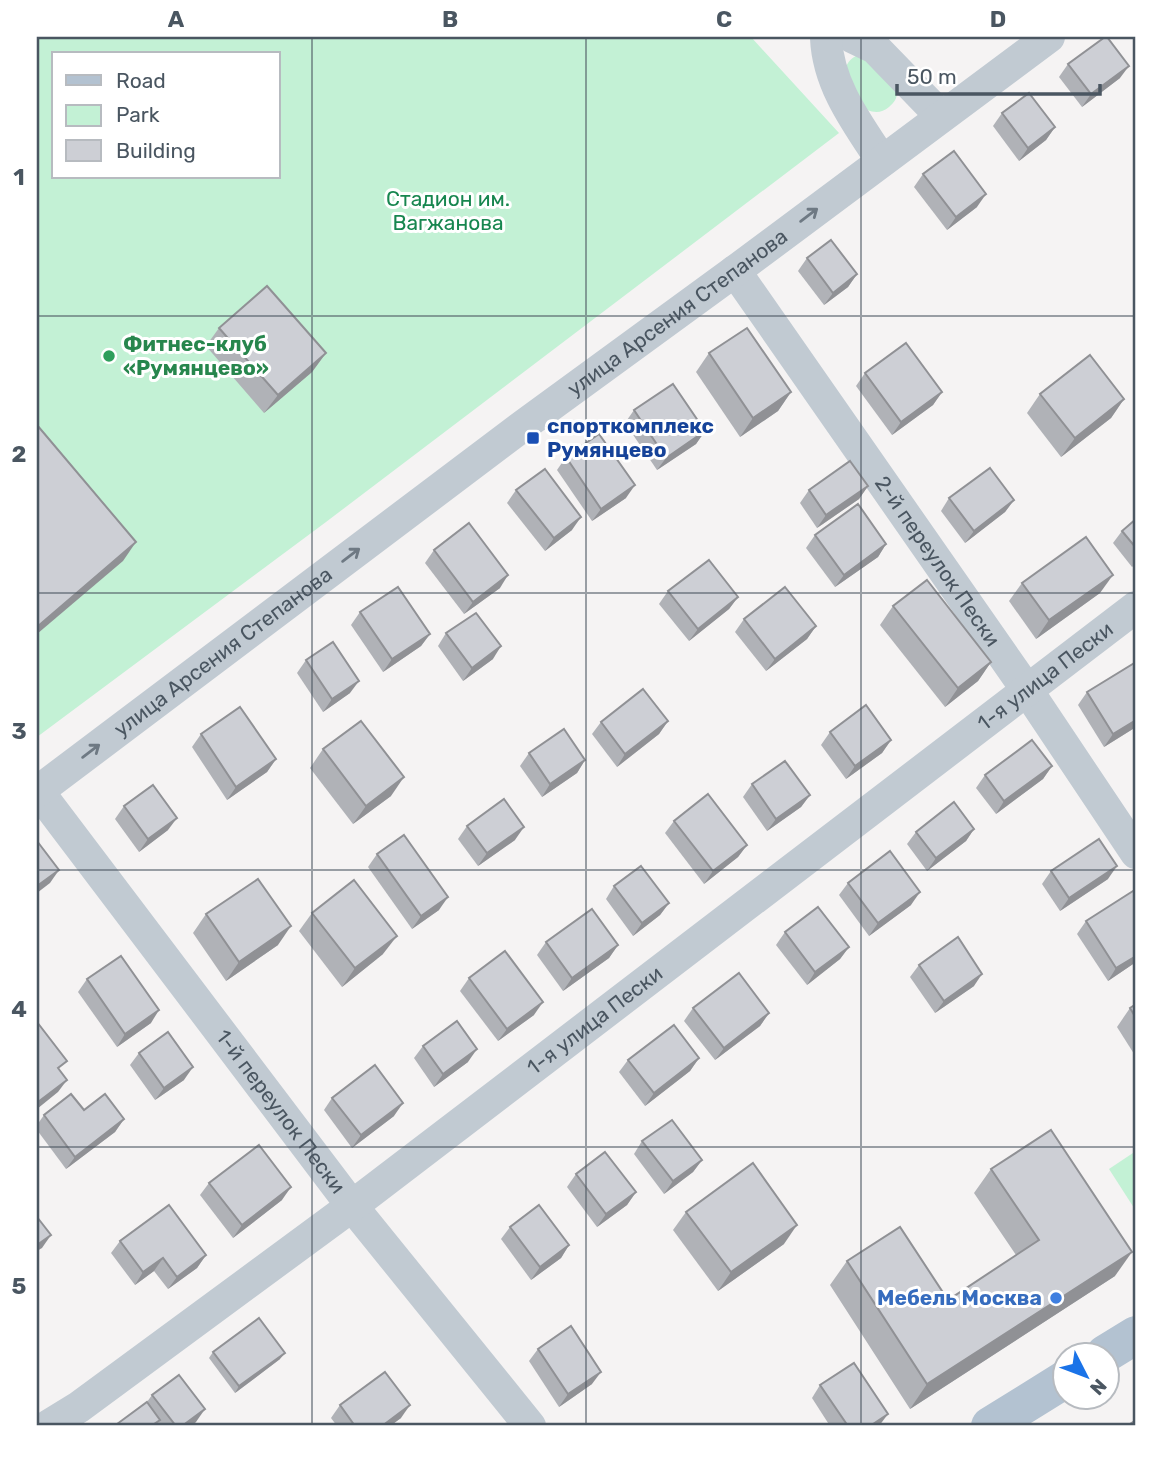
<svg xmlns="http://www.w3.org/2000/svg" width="1173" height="1463" viewBox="0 0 1173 1463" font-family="Rubik,sans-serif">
<rect width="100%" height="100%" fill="#f5f3f3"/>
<!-- green -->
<g fill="#c3f1d5" fill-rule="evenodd">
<path d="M37,37h714l88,96 -513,389 -289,215zM54,54h224v123h-224z"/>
<path d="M864,54c13,13 49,35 25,53 -7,6 -14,6 -22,3l-23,-38c4,-11 7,-16 20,-18z"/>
<polygon points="1136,1151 1136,1211 1109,1169"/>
</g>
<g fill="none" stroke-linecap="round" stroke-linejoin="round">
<!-- minor -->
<g stroke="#c1cad2" stroke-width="32">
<polyline points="852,37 875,48 941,116"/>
<path d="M826,38c2,47 31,85 56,123"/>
<path id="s1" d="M735,271l292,419 109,163"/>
<path id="s2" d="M38,791l314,415 178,220"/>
<path id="s3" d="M37,792l487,-367 211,-154 314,-234"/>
<path id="s4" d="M48,1426l31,-19 273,-201 784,-599"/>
</g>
<!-- major -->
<g stroke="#b3c2d1" stroke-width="38">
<polyline points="1105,1354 1136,1335"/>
<polyline points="990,1426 1064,1380"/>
</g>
</g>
<!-- wall -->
<g fill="#b0b2b7">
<polygon points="1068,64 1120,78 1082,107 1059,77"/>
<polygon points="1002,113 1055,127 1046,140 1019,161 993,126"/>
<polygon points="923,174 977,207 947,230 914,187"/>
<polygon points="807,258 857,274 848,287 824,305 798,271"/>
<polygon points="219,328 326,353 312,372 264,413 206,346"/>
<polygon points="709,353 791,392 778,411 740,437 696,372"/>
<polygon points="865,373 942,392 933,405 892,435 856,386"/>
<polygon points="1040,394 1124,399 1111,418 1061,457 1027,413"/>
<polygon points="634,410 705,431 696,444 657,470 625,423"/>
<polygon points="566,457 626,498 592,521 557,470"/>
<polygon points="868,486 859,499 817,528 800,503 809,490"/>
<polygon points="516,490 572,530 545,551 507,503"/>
<polygon points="949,498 1014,500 1005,512 965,543 941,511"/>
<polygon points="1136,519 1136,564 1132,567 1113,543 1122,531"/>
<polygon points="815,535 886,544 878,557 835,587 806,548"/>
<polygon points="434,550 500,588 464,614 425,563"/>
<polygon points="1022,583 1100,593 1036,639 1009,601"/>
<polygon points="668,591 738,597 729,609 689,641 659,604"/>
<polygon points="893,606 991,662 978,681 945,707 880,625"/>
<polygon points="360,612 430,634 421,646 383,672 351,625"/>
<polygon points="744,619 816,626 807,639 766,671 735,632"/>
<polygon points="446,633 493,659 463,681 438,646"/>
<polygon points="306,660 350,693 323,712 297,673"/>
<polygon points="1136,662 1136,727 1104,747 1078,705 1087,692"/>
<polygon points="668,721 659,734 617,767 592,734 601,722"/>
<polygon points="830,732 891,740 882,753 846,779 821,745"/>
<polygon points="201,734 276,759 267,772 227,800 192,747"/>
<polygon points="323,749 391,796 353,824 310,768"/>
<polygon points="529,753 585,760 577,773 542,797 520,766"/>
<polygon points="1052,766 1043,779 996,814 976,788 985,775"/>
<polygon points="752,784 810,795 801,807 767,831 743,797"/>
<polygon points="124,806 168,830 139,852 115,819"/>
<polygon points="674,821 747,845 738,857 704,884 665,833"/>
<polygon points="467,826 515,840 478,866 458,839"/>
<polygon points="974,829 966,841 927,871 907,844 916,832"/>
<polygon points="377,854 439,910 412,929 368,867"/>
<polygon points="1051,871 1108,879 1060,911 1042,884"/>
<polygon points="848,883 911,905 869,936 839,895"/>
<polygon points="614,886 669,903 660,915 633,936 606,899"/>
<polygon points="1136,895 1136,962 1108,981 1077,934 1086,921"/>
<polygon points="312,913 383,954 342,987 299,931"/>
<polygon points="206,914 278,945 226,981 193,933"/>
<polygon points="785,932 849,947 840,959 807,985 776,945"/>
<polygon points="546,942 618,945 609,958 563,991 537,955"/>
<polygon points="919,965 974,986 935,1013 910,977"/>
<polygon points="469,978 534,1015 498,1041 460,991"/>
<polygon points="87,979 151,1023 117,1047 78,992"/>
<polygon points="1136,1004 1136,1057 1117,1027 1130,1008"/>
<polygon points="693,1008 769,1013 760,1026 715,1060 684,1021"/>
<polygon points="423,1046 468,1062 434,1087 414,1058"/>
<polygon points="139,1053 184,1080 155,1100 130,1065"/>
<polygon points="699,1058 690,1071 645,1106 619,1072 628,1060"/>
<polygon points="332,1098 394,1116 352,1148 324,1110"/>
<polygon points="84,1110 124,1119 115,1132 66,1169 37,1130 37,1125 44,1115"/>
<polygon points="642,1141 702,1160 693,1172 664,1194 634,1154"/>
<polygon points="991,1169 1115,1276 910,1409 830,1285 847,1261 948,1300 1016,1255 974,1193"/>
<polygon points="576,1174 636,1192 627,1205 597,1227 567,1187"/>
<polygon points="209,1183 282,1200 233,1238 200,1195"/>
<polygon points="686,1212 784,1244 718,1291 673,1230"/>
<polygon points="510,1227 569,1245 561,1258 531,1280 501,1239"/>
<polygon points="120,1241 206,1255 197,1268 168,1289 154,1271 135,1285 111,1253"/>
<polygon points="538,1349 592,1384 559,1407 529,1361"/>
<polygon points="213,1352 280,1359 235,1393 209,1358"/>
<polygon points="820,1385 879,1426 830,1426 812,1398"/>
<polygon points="152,1395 196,1422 190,1426 157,1426 156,1425 156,1426 115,1426 117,1424 147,1402"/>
<polygon points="340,1405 401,1418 390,1426 337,1426 331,1418"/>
</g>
<!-- shaded-wall -->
<g fill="#909195">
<polygon points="1129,66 1120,78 1082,107 1091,94"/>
<polygon points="1055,127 1046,140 1019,161 1028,148"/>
<polygon points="986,194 977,207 947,230 956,217"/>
<polygon points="857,274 848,287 824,305 833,293"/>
<polygon points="326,353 312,372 264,413 278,395"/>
<polygon points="791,392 778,411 740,437 753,418"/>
<polygon points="942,392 933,405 892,435 901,422"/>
<polygon points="1124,399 1111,418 1061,457 1075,438"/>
<polygon points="705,431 696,444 657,470 666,458"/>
<polygon points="635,485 626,498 592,521 601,509"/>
<polygon points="868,486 859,499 817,528 826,515"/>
<polygon points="1014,500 1005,512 965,543 974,531"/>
<polygon points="581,517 572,530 545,551 554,538"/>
<polygon points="136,542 123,561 37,634 37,627"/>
<polygon points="886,544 878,557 835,587 844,575"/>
<polygon points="508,575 500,588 464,614 473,602"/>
<polygon points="1113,575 1100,593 1036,639 1049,620"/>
<polygon points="738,597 729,609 689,641 698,629"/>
<polygon points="816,626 807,639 766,671 775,659"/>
<polygon points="430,634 421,646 383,672 392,659"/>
<polygon points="501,646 493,659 463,681 472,668"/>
<polygon points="991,662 978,681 945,707 958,688"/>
<polygon points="359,681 350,693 323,712 332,699"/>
<polygon points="1136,720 1136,727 1104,747 1113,734"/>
<polygon points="668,721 659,734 617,767 625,754"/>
<polygon points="891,740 882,753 846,779 855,766"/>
<polygon points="276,759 267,772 227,800 236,787"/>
<polygon points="585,760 577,773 542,797 550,784"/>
<polygon points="1052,766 1043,779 996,814 1004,801"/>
<polygon points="404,777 391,796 353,824 366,806"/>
<polygon points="810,795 801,807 767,831 776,819"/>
<polygon points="177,818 168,830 139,852 148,839"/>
<polygon points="524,827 515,840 478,866 487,853"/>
<polygon points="974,829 966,841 927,871 936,858"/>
<polygon points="747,845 738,857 704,884 713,871"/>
<polygon points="1117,866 1108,879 1060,911 1069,898"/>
<polygon points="59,870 50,883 37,893 37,886"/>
<polygon points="920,892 911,905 869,936 878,923"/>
<polygon points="448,897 439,910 412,929 421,916"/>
<polygon points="669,903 660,915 633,936 642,923"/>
<polygon points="291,926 278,945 226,981 239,962"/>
<polygon points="397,936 383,954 342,987 355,968"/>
<polygon points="618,945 609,958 563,991 572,978"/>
<polygon points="849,947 840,959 807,985 815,972"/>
<polygon points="1136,956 1136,962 1108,981 1116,968"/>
<polygon points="982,974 974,986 935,1013 944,1001"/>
<polygon points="543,1002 534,1015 498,1041 507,1029"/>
<polygon points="159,1010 151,1023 117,1047 125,1034"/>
<polygon points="769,1013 760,1026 715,1060 724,1048"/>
<polygon points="477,1049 468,1062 434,1087 443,1074"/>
<polygon points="699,1058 690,1071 645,1106 654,1093"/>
<polygon points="193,1067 184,1080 155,1100 164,1088"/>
<polygon points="67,1080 58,1092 37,1109 37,1104 38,1102"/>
<polygon points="403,1103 394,1116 352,1148 361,1135"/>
<polygon points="124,1119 115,1132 66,1169 75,1157"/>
<polygon points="702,1160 693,1172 664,1194 673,1181"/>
<polygon points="291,1187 282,1200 233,1238 242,1225"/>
<polygon points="636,1192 627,1205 597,1227 606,1214"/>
<polygon points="797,1225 784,1244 718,1291 731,1272"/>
<polygon points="51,1235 42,1248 37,1251 37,1245"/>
<polygon points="569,1245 561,1258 531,1280 540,1267"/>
<polygon points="1132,1252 1115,1276 910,1409 927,1384"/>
<polygon points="206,1255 197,1268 168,1289 177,1277"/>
<polygon points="163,1258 154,1271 135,1285 143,1272"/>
<polygon points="285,1353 280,1359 235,1393 239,1386"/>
<polygon points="601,1372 592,1384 559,1407 568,1394"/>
<polygon points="410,1405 401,1418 390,1426 382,1426"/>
<polygon points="205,1409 196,1422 190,1426 182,1426"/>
<polygon points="888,1414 879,1426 870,1426"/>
</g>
<!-- building -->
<g fill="#cdcfd5" stroke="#909195" stroke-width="2">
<polygon points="1105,37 1107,37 1129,66 1091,94 1068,64"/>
<polygon points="1029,93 1055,127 1028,148 1002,113"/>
<polygon points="954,151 986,194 956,217 923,174"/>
<polygon points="831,240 857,274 833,293 807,258"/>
<polygon points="267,286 326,353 278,395 219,328"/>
<polygon points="747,328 791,392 753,418 709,353"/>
<polygon points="906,343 942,392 901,422 865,373"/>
<polygon points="1090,355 1124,399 1075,438 1040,394"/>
<polygon points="673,384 705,431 666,458 634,410"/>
<polygon points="37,425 136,542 37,627"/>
<polygon points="599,434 635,485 601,509 566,457"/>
<polygon points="850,461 868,486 826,515 809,490"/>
<polygon points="990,468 1014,500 974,531 949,498"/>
<polygon points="545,469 581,517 554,538 516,490"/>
<polygon points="858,504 886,544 844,575 815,535"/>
<polygon points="1136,519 1136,548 1122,531"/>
<polygon points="469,523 508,575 473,602 434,550"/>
<polygon points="1086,537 1113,575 1049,620 1022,583"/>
<polygon points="709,560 738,597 698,629 668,591"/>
<polygon points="927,580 991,662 958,688 893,606"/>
<polygon points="398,587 430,634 392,659 360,612"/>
<polygon points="785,587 816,626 775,659 744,619"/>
<polygon points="476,613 501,646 472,668 446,633"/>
<polygon points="333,642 359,681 332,699 306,660"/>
<polygon points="1136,662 1136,720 1113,734 1087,692"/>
<polygon points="643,689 668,721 625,754 601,722"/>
<polygon points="866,705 891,740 855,766 830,732"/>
<polygon points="240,707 276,759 236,787 201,734"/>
<polygon points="361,721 404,777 366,806 323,749"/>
<polygon points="564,729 585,760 550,784 529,753"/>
<polygon points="1032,740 1052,766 1004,801 985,775"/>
<polygon points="785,761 810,795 776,819 752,784"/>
<polygon points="153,785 177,818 148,839 124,806"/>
<polygon points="708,794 747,845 713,871 674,821"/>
<polygon points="504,799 524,827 487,853 467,826"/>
<polygon points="954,802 974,829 936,858 916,832"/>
<polygon points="404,835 448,897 421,916 377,854"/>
<polygon points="1099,839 1117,866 1069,898 1051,871"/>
<polygon points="37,841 59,870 37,886"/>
<polygon points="890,851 920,892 878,923 848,883"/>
<polygon points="641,866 669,903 642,923 614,886"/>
<polygon points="258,879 291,926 239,962 206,914"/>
<polygon points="354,880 397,936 355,968 312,913"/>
<polygon points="1133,891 1136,895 1136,956 1116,968 1086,921"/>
<polygon points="818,907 849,947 815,972 785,932"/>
<polygon points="592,909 618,945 572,978 546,942"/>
<polygon points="958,937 982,974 944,1001 919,965"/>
<polygon points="505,951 543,1002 507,1029 469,978"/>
<polygon points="121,956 159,1010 125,1034 87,979"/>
<polygon points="739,973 769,1013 724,1048 693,1008"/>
<polygon points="1136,1004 1136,1018 1130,1008"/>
<polygon points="457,1021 477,1049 443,1074 423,1046"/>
<polygon points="37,1022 67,1061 58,1068 67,1080 38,1102 37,1100"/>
<polygon points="674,1025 699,1058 654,1093 628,1060"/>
<polygon points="168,1032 193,1067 164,1088 139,1053"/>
<polygon points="375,1065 403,1103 361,1135 332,1098"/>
<polygon points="71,1094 84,1110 105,1094 124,1119 75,1157 44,1115"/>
<polygon points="672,1120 702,1160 673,1181 642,1141"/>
<polygon points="1051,1130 1132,1252 927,1384 847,1261 900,1227 948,1300 1039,1240 991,1169"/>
<polygon points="259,1145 291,1187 242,1225 209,1183"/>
<polygon points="605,1152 636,1192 606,1214 576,1174"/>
<polygon points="753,1163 797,1225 731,1272 686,1212"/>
<polygon points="169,1205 206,1255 177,1277 163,1258 143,1272 120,1241"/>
<polygon points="539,1205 569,1245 540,1267 510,1227"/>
<polygon points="37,1217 51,1235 37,1245"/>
<polygon points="259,1318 285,1353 239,1386 213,1352"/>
<polygon points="571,1326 601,1372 568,1394 538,1349"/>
<polygon points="854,1363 888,1414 870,1426 848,1426 820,1385"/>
<polygon points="385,1372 410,1405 382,1426 355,1426 340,1405"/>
<polygon points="179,1375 205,1409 182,1426 176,1426 152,1395"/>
<polygon points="147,1402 160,1420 151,1426 119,1426 117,1424"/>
<polygon points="1136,1420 1136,1426 1127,1426"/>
</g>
<!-- one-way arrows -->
<defs><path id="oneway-shaft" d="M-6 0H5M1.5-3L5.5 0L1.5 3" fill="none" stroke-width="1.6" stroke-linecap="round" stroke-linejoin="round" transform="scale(1.75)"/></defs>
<g stroke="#6e7983">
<use href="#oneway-shaft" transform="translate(809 215) rotate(-37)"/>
<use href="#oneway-shaft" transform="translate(351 555) rotate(-37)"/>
<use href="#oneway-shaft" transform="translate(91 751) rotate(-37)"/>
</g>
<!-- grid -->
<path fill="none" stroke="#4a5661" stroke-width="2" stroke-opacity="0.55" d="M312,37v1389M586,37v1389M861,37v1389M37,316h1099M37,593h1099M37,870h1099M37,1147h1099"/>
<!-- markers -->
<circle fill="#2e9e5b" stroke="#fff" stroke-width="2.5" cx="109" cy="356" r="7"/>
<rect fill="#1a4fb4" stroke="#fff" stroke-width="2.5" x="526" y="431" width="14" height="14" rx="3.5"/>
<circle fill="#3f7fe0" stroke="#fff" stroke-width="2.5" cx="1056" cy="1298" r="7"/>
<g text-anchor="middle" stroke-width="6" stroke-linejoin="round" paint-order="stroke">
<!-- park labels -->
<g font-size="21" fill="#17864f" stroke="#fff">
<text x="448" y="206">Стадион им.<tspan x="448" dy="24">Вагжанова</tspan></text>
</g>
<!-- street labels -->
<g font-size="21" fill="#4a5661" stroke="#fff">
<text dy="7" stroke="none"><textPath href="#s3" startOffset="800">улица Арсения Степанова</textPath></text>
<text dy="7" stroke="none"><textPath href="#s1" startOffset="354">2-й переулок Пески</textPath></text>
<text dy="7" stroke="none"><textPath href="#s3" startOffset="233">улица Арсения Степанова</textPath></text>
<text dy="7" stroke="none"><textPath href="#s4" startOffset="1248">1-я улица Пески</textPath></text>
<text dy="7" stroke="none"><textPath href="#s4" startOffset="681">1-я улица Пески</textPath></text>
<text dy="7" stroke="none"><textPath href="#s2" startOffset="402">1-й переулок Пески</textPath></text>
</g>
<!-- leisure labels -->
<g font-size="21" font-weight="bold" fill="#27864d" stroke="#fff" text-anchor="start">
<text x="123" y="351">Фитнес-клуб<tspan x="123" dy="24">«Румянцево»</tspan></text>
</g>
<!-- transit labels -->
<g font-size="21" font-weight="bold" fill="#164399" stroke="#fff" text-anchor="start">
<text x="547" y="433">cпорткомплекс<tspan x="547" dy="24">Румянцево</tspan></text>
</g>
<!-- shop labels -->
<g font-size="21" font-weight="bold" fill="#366cbe" stroke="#fff" text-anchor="end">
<text x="1042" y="1305">Мебель Москва</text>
</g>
</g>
<!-- border -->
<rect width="1173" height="1463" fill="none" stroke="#ffffff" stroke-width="77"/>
<!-- legend -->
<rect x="52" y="52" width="228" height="126" fill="#ffffff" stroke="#b7bbc0" stroke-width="2"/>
<rect x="66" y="75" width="35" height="10" fill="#b3c2d1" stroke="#b7bbc0" stroke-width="2"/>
<text x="116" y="88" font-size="21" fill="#4a5661">Road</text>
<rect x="66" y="105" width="35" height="21" fill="#c3f1d5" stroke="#b7bbc0" stroke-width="2"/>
<text x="116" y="122" font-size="21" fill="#4a5661">Park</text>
<rect x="66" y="140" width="35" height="21" fill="#cdcfd5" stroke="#b7bbc0" stroke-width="2"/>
<text x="116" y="158" font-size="21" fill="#4a5661">Building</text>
<!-- north arrow -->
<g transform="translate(1086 1376) rotate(132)"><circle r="33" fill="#ffffff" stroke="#b7bbc0" stroke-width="2"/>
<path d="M0-5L12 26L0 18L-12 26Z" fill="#1a73e8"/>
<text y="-10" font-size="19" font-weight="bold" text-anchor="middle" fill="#4a5661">N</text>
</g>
<!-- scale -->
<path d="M897 84v10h203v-10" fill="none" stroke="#4a5661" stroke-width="3.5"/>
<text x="907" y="84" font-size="21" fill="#4a5661" stroke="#ffffff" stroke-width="5" paint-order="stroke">50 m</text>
<rect x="38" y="38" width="1096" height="1386" fill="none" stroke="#4a5661" stroke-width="2.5"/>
<g font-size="23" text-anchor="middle" font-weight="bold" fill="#4a5661">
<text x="176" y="27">A</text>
<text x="450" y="27">B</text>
<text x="724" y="27">C</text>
<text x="998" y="27">D</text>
<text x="19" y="185">1</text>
<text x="19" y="462">2</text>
<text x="19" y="739">3</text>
<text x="19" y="1017">4</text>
<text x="19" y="1294">5</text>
</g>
</svg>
